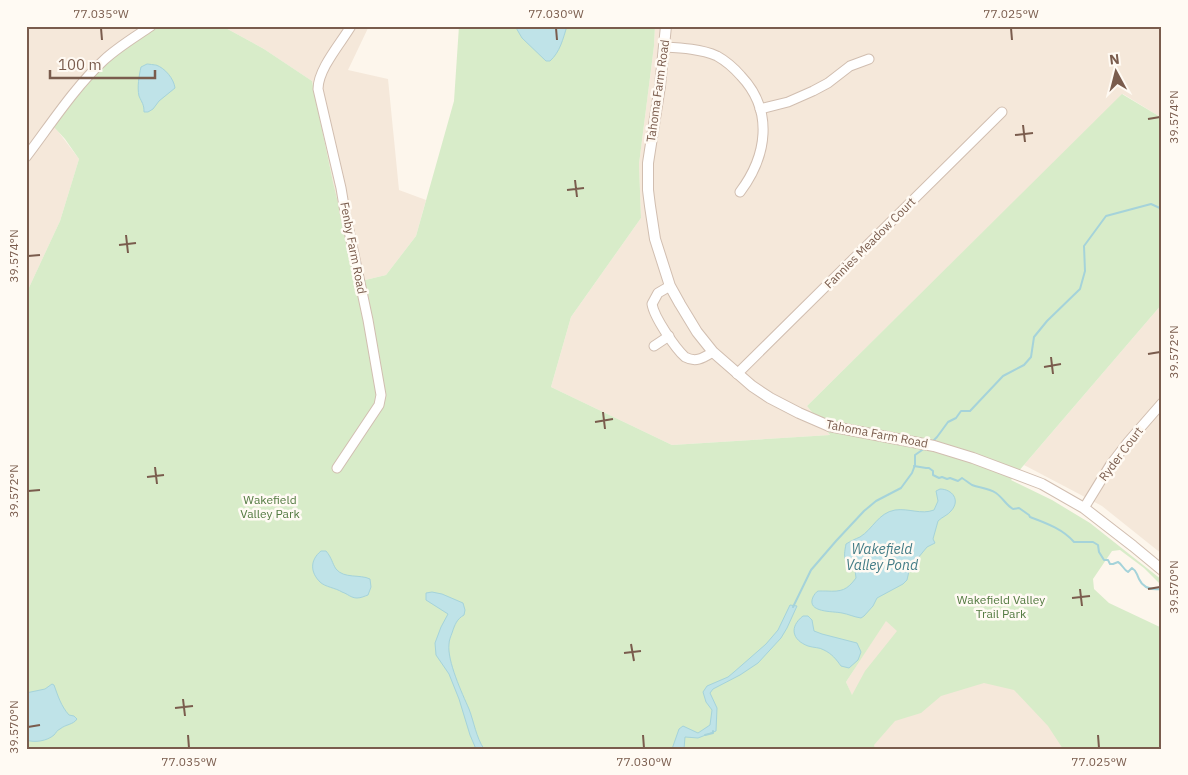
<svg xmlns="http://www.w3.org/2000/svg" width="1188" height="775" viewBox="0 0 1188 775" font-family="'IBM Plex Sans',sans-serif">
<rect width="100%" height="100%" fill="#fdf6ec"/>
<!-- residential -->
<g fill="#f5e8da">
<polygon points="26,26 158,26 132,44 54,126 79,159 60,221 26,294"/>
<polygon points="222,26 369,26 348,70 388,79 399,190 426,200 416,236 386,275 357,282 333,182 312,81 264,49"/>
<polygon points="655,26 1162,26 1162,118 1123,94 807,406 830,435 672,445 551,387 571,317 641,218 639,164 654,46"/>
<polygon points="1162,304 1162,554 1102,506 1024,465"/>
<polygon points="886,620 941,670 1046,697 1064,749 875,749 846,682"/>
</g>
<!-- green -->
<path fill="#d8ecc9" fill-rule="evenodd" d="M158,26h64l42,23 48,32 21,101 24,100 29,-7 30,-39 38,-135 5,-75h196l-1,20 -15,118 2,54 -70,99 -20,70 121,58 158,-10 -23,-29 315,-312 40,24v186l-151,176 41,20 38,23 72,57v6l-18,-18 -24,-18 -8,1 -19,28 1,10 15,14 53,25v121h-99l-15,-23 -34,-36 -30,-7 -43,13 -20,17 -26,8 -21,24 1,4h-849v-455l34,-73 19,-62 -14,-20 -11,-12c16,-21 31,-43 50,-61 16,-16 36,-27 54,-40zM886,621l11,10 -32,40 -13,24 -6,-13z"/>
<!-- water -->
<g fill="#bfe3e8" stroke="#a5d3da">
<path d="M515,26h52c-4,13 -7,26 -17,35h-4l-24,-23z"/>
<path d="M147,64c1,0 8,1 9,1 9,3 18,14 19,23l-16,13 -6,8 -5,3h-4c0,-8 -2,-9 -5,-16 -2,-9 0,-20 2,-29z"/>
<path d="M940,489c12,0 21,11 11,22 -3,4 -9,6 -13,10l-5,18 2,4 -8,4 -14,17 -4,7 -2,9 -4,4 -26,14 -4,8 -9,10 -3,2c-7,-1 -13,-4 -19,-5 -9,-2 -36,0 -29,-16 1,-2 3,-5 5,-6 1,0 8,0 8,0 16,1 21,-1 30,-13l-1,-8c-11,-11 -12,-10 -9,-26 5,-3 9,-5 14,-7 13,-8 18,-24 35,-27 14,-2 26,5 39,0l4,-9 -2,-10z"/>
<path d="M321,551h5c6,7 6,12 10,18 8,10 24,5 34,10l1,8 -3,8c-3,1 -7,3 -11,3 -6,0 -9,-4 -15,-6 -6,-4 -17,-5 -22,-10 -10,-10 -10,-22 1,-31z"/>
<path d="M432,592l10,2 21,9 2,7 -1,5c-7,4 -9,9 -12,18 -1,3 -3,7 -3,11 -2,17 13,49 20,65 5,13 7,28 15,40h-8l-6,-14 -11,-36 -10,-25 -13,-19 -1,-12 6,-16 7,-13 -22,-14v-7z"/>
<polygon points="790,605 797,606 787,628 781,638 758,663 740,675 713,689 710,693 717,708 716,731 698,738 685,737 684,749 672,749 679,729 683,726 698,733 710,725 712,710 706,702 703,692 707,686 728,677 734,672 766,644 778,630"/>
<path d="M803,616h5l4,4 2,11 8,3 35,9 4,9 -3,8 -9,8 -8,-2c-5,-7 -9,-12 -17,-16 -5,-3 -10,-2 -16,-4 -16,-6 -19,-19 -5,-30z"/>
<path d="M52,684l2,1c4,11 7,21 15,30l5,1 3,3c-4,6 -11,5 -17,10 -3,1 -4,4 -6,6 -7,6 -19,8 -28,5v-47l19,-4z"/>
</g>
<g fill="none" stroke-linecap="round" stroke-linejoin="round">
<!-- stream -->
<g stroke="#a5d3da" stroke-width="2">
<polyline points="932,442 937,437 948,422 956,418 961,411 970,411 1003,376 1024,365 1031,357 1034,337 1047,321 1080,289 1085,271 1084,246 1106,216 1151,204 1162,209"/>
<path d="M914,466l12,2h3l4,3v4l6,3 3,-1 5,2 3,-1 8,3 4,-3c3,2 7,5 10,7 8,3 16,3 24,8 7,5 10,12 17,16l6,-1 10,7 1,2c16,6 33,12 44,25h19l5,3 1,7 5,8h4l2,4h3l5,-2c4,2 5,7 10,10l4,-4c5,3 4,5 7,11 4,9 13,11 22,10l1,1"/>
<polyline points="793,607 811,570 836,541 864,511 876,501 901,488 912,473 915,465 915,455 925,448"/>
<polyline points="705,735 713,733 713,731"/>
</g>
<defs>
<g id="minor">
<path d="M664,47c18,1 37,2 53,9 9,5 17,12 24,20 33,35 26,80 -1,116"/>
<polyline points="760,109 788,102 813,91 828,83 850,66 869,59"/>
<path d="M26,157c25,-33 48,-69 78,-97 14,-13 31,-23 47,-34"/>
<path d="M670,286l-12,7 -6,11c2,13 23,44 33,53 11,6 18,1 28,-5"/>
<polyline points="654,346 669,336"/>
<polyline points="737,374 1002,112"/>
<path d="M337,468l42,-63 2,-10 -13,-75 -23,-108 -4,-24 -23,-99c0,-20 23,-46 33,-63"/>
<polyline points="1084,508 1111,464 1128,442 1162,403"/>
</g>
<polyline id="tertiary" points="666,26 660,86 648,163 648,190 650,206 655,239 670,286 680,304 697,332 713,352 752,386 770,398 799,413 829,426 934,446 973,458 1042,484 1084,508 1133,546 1162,570"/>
</defs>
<!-- minor casing -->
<use href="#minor" stroke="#d1beb0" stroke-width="11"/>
<!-- tertiary casing -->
<use href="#tertiary" stroke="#d1beb0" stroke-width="12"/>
<!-- minor -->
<use href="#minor" stroke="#fff" stroke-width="9"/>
<!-- tertiary -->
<use href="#tertiary" stroke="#fff" stroke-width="10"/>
</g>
<!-- ticks -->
<path fill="none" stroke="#7a5c4d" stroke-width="2" d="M101,28l1,12M556,28l1,12M1011,28l1,12M1148,119l12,-2M1023,125l2,17M1015,135l18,-2M575,180l2,17M567,190l17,-2M126,235l2,18M119,245l17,-2M28,256l12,-1M1148,354l12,-2M1051,357l2,17M1044,367l17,-3M603,412l2,17M595,422l18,-3M155,467l2,17M147,477l17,-2M28,491l12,-1M1080,589l2,17M1148,589l12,-2M1072,598l18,-2M631,644l3,17M624,653l17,-2M183,699l2,17M175,708l18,-2M28,727l12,-2M188,735l1,13M643,735l1,13M1098,735l1,13"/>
<g text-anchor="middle" stroke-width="5" stroke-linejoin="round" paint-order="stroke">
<!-- street labels -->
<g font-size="12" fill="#7a5c4d" stroke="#fffaf3">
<text transform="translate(658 91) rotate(-82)" y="4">Tahoma Farm Road</text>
<text transform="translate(870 243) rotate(-45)" y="4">Fannies Meadow Court</text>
<text transform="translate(353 248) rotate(79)" y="4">Fenby Farm Road</text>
<text transform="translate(877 434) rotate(11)" y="4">Tahoma Farm Road</text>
<text transform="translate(1121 454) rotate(-53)" y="4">Ryder Court</text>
</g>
<!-- park labels -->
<g font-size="12" fill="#537a41" stroke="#fffaf3">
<text x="270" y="504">Wakefield<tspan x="270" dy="14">Valley Park</tspan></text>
<text x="1001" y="604">Wakefield Valley<tspan x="1001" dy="14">Trail Park</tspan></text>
</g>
<!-- water labels -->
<g font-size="14" font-style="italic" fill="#437c86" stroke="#fffaf3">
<text x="882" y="554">Wakefield<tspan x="882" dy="16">Valley Pond</tspan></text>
</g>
</g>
<!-- border -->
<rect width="1188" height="775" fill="none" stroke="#fffaf3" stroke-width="55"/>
<!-- north arrow -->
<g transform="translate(1116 72) rotate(353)" stroke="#fffaf3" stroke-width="4" paint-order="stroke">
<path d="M0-4L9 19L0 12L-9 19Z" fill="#7a5c4d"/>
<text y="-8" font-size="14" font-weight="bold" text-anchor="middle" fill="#7a5c4d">N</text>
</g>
<!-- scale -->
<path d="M50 70v8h105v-8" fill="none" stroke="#7a5c4d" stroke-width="2.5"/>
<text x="58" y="70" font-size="15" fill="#7a5c4d" stroke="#fffaf3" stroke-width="4" paint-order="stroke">100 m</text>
<rect x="28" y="28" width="1132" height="720" fill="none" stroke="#7a5c4d" stroke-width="2"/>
<g font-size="12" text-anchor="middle" fill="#7a5c4d">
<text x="101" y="18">77.035°W</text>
<text x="556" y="18">77.030°W</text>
<text x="1011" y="18">77.025°W</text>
<text transform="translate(1174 117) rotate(-90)" y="4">39.574°N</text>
<text transform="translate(14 256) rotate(-90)" y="4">39.574°N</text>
<text transform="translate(1174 352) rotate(-90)" y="4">39.572°N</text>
<text transform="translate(14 491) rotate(-90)" y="4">39.572°N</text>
<text transform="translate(1174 587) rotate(-90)" y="4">39.570°N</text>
<text transform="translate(14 727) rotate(-90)" y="4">39.570°N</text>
<text x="189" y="766">77.035°W</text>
<text x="644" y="766">77.030°W</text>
<text x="1099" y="766">77.025°W</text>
</g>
</svg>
